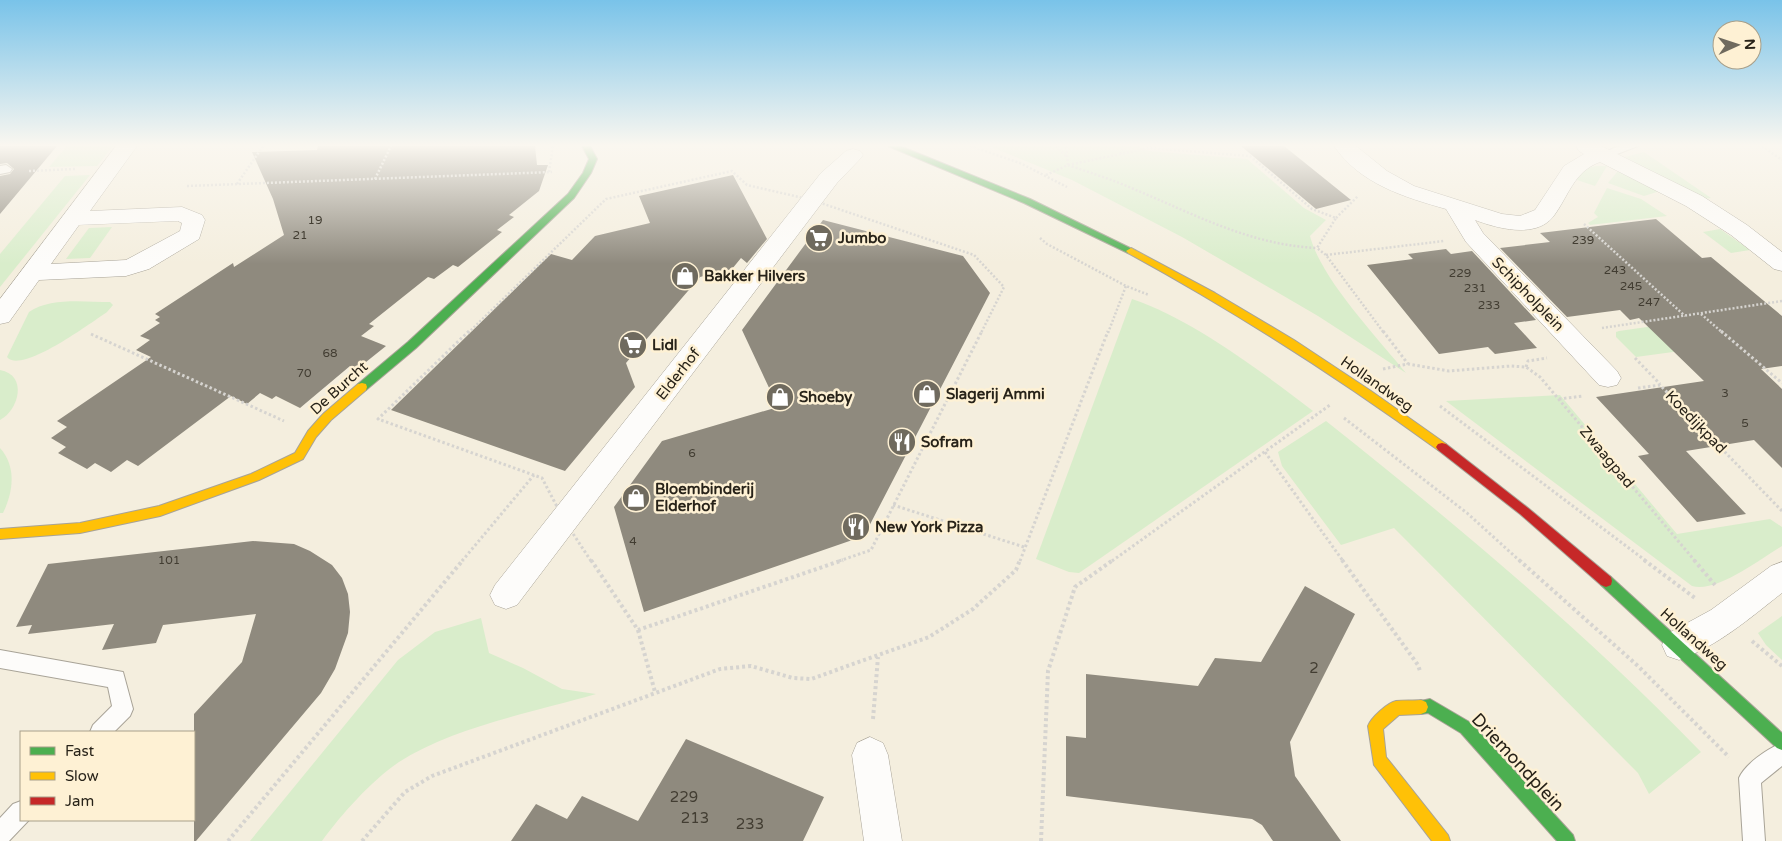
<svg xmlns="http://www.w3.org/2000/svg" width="1782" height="841" viewBox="0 0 1782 841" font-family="'Varela Round',sans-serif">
<rect width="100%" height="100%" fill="#f4eede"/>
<!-- green -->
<g fill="#d9edcb">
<polygon points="67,146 113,146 97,166 49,167"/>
<path d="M989,146h149l11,5 98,8 57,49 22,12 -16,16c11,43 67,101 96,137l-88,-57 -136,-79 -110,-57z"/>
<polygon points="1644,152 1711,198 1703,199 1625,157"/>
<polygon points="1596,166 1607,166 1595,186 1574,179 1587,168"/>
<polygon points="1618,171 1660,191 1644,196 1608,183"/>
<polygon points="90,175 0,287 0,254 65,176"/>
<polygon points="1607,188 1641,199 1667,216 1590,225 1588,223 1598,217 1594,213"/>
<polygon points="112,227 90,258 66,259 89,228"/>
<polygon points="1720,229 1750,250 1731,253 1703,232"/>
<path d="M1132,299c60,20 130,73 181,112l-234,162 -10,-1 -33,-13z"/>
<path d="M110,302l3,3 -6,7c-15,10 -86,63 -100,45l22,-45c21,-15 56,-10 81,-10z"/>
<polygon points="1703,319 1732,344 1636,357 1616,337 1616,332 1619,331"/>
<path d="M0,370c28,5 19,40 0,50z"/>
<path d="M1560,395l117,139 93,-15 12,8v19c-22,13 -65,47 -90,40l-246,-185z"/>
<path d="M1326,421c131,104 259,211 375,331l-52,42 -11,-21 -244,-245 -53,17 -59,-79 -4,-14z"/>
<path d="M0,448c17,19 13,44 3,65h-3z"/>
<polygon points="1782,616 1782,660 1766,645 1758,633"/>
<path d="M481,618l8,35 34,15 39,21 34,5c-62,18 -143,33 -197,68 -28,19 -58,53 -77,79h-72l148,-181 37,-28z"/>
</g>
<!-- building -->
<g fill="#8f8a7e">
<polygon points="0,146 57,146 0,214 0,176 10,174 14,169 7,163 0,164"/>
<polygon points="318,146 535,146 537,165 548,165 539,191 509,215 514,217 497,230 502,232 458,267 453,265 434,279 428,277 369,324 374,326 361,336 386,346 356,370 350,366 300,408 276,396 272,399 260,393 247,404 231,396 138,466 127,460 111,472 95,463 87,469 58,453 66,447 51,438 67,427 57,421 151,357 136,350 150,340 140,336 160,323 155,320 160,317 155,314 233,263 234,267 284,235 273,199 252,152 317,150"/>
<polygon points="1241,146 1284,146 1351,200 1316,209"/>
<polygon points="733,175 767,239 747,263 741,258 732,269 700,277 626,363 635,387 565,471 391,410 551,254 572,260 595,236 650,223 639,196"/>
<polygon points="1656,219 1702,258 1711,257 1782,316 1782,366 1761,369 1782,389 1782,468 1754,440 1686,451 1746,514 1697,522 1638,456 1649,454 1596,397 1704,381 1639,318 1630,320 1620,310 1567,317 1500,248 1550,242 1540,233"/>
<polygon points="823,220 963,256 990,293 864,536 644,612 614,507 662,441 778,407 742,330"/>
<polygon points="1446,249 1451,254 1472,251 1536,320 1514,323 1537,348 1495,354 1488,347 1439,354 1367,265 1413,259 1408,254"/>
<polygon points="253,541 294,544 310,551 332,565 342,578 348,594 350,612 348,633 335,669 321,693 196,841 194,841 194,714 242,662 256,614 163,625 156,643 102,650 114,624 28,634 32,625 16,627 48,564"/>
<polygon points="1305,586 1355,614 1290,742 1295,776 1341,841 1273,841 1262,825 1252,819 1066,796 1066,736 1086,738 1086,674 1198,686 1215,658 1261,662"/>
<polygon points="686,739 824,797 803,841 511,841 536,804 567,819 582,796 638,821"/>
</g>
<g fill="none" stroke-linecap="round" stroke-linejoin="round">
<defs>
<g id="lane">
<polygon points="1619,146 1638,146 1604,159 1598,155"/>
<polygon points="6,165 12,169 10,172 0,174 0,166"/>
<polygon points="0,650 123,672 133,709 130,716 114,732 90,732 93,725 112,706 108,687 0,668"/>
<path d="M1782,743v23l-21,17 4,58h-22l-4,-63c6,-14 28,-29 43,-35z"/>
<polygon points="21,801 21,820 29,820 9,841 0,841 0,818 13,804"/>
</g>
<g id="street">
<path d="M116,146h21l-47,65 92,-4 20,8 3,5 -6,19 -50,30 -23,7 -87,4 -30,42 -9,2v-25zM178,221l4,2 -2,8 -54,29 -75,4 28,-39z"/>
<path d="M1334,146h22l31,25 27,15 88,28 18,2 15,-6 29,-44 20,-12 -5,-3 -3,-5h25l101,50 45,29 35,27v19l-8,-2 -43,-34 -45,-29 -86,-44c-27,10 -31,34 -47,55 -18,22 -57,11 -78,3l8,13 134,138 4,7 -4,7 -9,2 -9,-2 -133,-143 -20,-33c-42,-12 -86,-25 -112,-63z"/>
<polygon points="853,149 860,151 863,155 860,159 837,183 517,605 506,609 495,605 490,595 495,585 821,173 846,151"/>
<path d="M1782,562v31c-32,25 -64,53 -103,67l-12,-4 -5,-11 5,-11 44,-24 60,-44z"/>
<polygon points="870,737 883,743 888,755 902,841 864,841 852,755 857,743"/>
</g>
<g id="fast">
<polygon points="582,146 590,146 597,159 591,173 574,198 416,348 366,390 358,390 357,387 358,384 408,342 568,194 583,173 589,159"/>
<polygon points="888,146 900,146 1030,199 1136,251 1134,253 1128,253 1024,203"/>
<polygon points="1606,575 1611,577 1782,733 1782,750 1777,748 1601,585 1600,581 1601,577"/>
<polygon points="1430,699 1471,723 1573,835 1575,841 1557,841 1461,733 1428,713 1421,714 1416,712 1414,707 1416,702"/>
</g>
<g id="slow">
<path d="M1131,248l84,45 79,47 77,51 75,53 2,3 -2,3h-8c-99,-72 -202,-138 -310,-197l-2,-2z"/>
<polygon points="362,383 366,384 367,387 366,390 331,420 316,437 303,459 259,480 160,516 80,533 0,539 0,529 80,523 159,506 251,474 295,453 308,431 323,414 358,384"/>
<path d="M1421,700l5,2 2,5 -2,5 -5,2 -22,1 -16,14 3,28 62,78 2,6h-18l-58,-76 -6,-39c3,-8 19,-23 28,-25 8,-1 17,0 25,-1z"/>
</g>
<polygon id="jam" points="1442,443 1446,444 1528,508 1611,577 1612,581 1611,585 1606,587 1601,585 1520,514 1438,450 1436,447 1438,444"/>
</defs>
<!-- lane casing -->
<use href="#lane" stroke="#a8a397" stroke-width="2"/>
<!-- street casing -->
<use href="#street" stroke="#a8a397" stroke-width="1"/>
<!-- fast casing -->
<use href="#fast" stroke="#a8a397" stroke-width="2"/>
<!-- slow casing -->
<use href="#slow" stroke="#a8a397" stroke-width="2"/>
<!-- jam casing -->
<use href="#jam" stroke="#a8a397" stroke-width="2"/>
<!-- path-far2 -->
<g stroke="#d6d4d0" stroke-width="2.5" stroke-dasharray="2 2" stroke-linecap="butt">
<polyline points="970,146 1020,163 1067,187"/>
<polyline points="1056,146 1066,156"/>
<polyline points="1762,146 1782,160"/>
<polyline points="1120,154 1124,146"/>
<polyline points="1068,165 1149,148 1250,156 1312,209 1336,218 1317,248 1326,255 1384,333"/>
<path d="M1068,165c23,8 46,15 68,25 60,25 115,55 181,58"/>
<polyline points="29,171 75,169"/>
<polyline points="549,172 553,146"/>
<polyline points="1046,175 1068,165 1066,146"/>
<polyline points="375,179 391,146"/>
<polyline points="237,184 263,146"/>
<polyline points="187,186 552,172"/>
<polyline points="1336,218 1358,196"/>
<polyline points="1584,224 1685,316"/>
<polyline points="1040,238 1047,244 1126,286 1149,295"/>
<polyline points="1326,255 1444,241"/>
<polyline points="1701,314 1723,333"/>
<polyline points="1602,328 1782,301"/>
<polyline points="468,333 606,199 732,171 747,185 812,200 974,255 1004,287 981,333"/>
<polyline points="1108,333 1126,286"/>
</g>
<!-- path-far1 -->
<g stroke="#d6d4d0" stroke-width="3" stroke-dasharray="2.5 2.5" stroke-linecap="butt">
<polyline points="469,331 378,419 542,478 564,520 591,561"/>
<polyline points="1383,331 1408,364"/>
<polyline points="1721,331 1782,383"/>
<polyline points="91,334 284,421"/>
<polyline points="1635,358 1660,384"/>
<polyline points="1526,367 1528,361 1547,358"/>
<polyline points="1383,369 1408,364 1449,371 1511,366 1526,367 1540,377 1695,561"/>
<polyline points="1638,388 1660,385 1782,511"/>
<polyline points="1559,399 1583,396"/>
<polyline points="1440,406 1646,561"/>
<polyline points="1344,418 1467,513 1520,561"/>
<polyline points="1265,452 1343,561"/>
<polyline points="893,505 1024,547"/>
<polyline points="462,561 534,475"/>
<polyline points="839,561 871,550 982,331"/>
<polyline points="1020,561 1108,331"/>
<polyline points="1112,561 1330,405"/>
</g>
<!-- path -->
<g stroke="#d6d4d0" stroke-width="4" stroke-dasharray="3 3" stroke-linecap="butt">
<polyline points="591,560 638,630 843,560"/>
<polyline points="1342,560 1418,665 1420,671"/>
<polyline points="1519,560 1639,667 1729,757"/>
<polyline points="1644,560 1695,598"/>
<polyline points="1694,560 1715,585"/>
<polyline points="638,630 655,692"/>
<polyline points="1752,641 1782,666"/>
<polyline points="873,719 878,657"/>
<polyline points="228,841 463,560"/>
<polyline points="362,841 405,792 432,776 720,669 751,666 793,678 811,679 929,637 973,609 1016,570 1020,560"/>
<polyline points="1041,841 1048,671 1075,587 1113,560"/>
</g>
<!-- lane -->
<use href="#lane" fill="#fdfcfa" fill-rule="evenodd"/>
<!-- street -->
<use href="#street" fill="#fdfcfa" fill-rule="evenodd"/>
<!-- fast -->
<use href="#fast" fill="#4caf50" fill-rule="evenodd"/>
<!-- slow -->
<use href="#slow" fill="#ffc107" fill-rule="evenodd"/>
<!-- jam -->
<use href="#jam" fill="#c62828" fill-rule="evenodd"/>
</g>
<!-- sky -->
<linearGradient id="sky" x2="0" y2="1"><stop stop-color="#79c3e9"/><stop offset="0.55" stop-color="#faf7f0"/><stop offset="1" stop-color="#faf7f0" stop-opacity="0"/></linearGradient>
<rect width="1782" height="264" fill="url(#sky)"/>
<!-- icons -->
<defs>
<symbol id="supermarket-disc" viewBox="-11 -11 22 22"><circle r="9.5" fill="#6f6a5e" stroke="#fef1d4"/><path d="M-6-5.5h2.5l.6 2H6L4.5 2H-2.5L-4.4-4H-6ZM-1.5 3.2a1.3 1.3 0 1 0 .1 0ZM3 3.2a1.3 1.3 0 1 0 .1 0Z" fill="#fff"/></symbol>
<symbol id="shop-disc" viewBox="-11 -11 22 22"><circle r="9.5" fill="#6f6a5e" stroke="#fef1d4"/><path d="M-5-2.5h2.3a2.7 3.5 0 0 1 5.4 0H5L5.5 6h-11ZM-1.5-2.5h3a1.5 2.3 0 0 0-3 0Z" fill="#fff"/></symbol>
<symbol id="restaurant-disc" viewBox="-11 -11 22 22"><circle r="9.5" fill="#6f6a5e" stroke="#fef1d4"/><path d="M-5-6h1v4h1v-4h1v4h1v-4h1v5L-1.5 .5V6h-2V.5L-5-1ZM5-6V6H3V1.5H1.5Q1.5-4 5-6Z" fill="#fff"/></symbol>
</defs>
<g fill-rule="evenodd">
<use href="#supermarket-disc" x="803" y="222" width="32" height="32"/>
<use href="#shop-disc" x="669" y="260" width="32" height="32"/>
<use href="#supermarket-disc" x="617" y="329" width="32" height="32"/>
<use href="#shop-disc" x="911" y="378" width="32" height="32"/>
<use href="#shop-disc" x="764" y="381" width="32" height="32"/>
<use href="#restaurant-disc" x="886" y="426" width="32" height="32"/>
<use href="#shop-disc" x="620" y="482" width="32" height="32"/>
<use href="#restaurant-disc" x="840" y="511" width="32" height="32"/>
</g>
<g text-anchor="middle" stroke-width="5" stroke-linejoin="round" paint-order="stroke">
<!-- number labels -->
<g font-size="12" fill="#423d32">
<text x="315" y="224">19</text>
<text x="300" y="239">21</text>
<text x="1583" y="244">239</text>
<text x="1615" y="274">243</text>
<text x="1460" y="277">229</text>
<text x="1631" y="290">245</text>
<text x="1475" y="292">231</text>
<text x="1649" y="306">247</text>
<text x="1489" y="309">233</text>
<text x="330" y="357">68</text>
<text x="304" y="377">70</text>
<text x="1725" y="397">3</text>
<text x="1745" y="427">5</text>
<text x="692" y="457">6</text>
<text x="633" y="545">4</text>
<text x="169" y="564">101</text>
</g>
<!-- poi labels -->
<g font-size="15" font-weight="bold" fill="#282319" stroke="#fef1d4" text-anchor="start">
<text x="838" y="243">Jumbo</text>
<text x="704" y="281">Bakker Hilvers</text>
<text x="652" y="350">Lidl</text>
<text x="946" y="399">Slagerij Ammi</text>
<text x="799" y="402">Shoeby</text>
<text x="921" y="447">Sofram</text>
<text x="655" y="494">Bloembinderij<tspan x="655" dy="17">Elderhof</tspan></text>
<text x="875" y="532">New York Pizza</text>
</g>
<!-- street labels -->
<g font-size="15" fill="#282319" stroke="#fef1d4">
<text transform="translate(1528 294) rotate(46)" y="5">Schipholplein</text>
<text transform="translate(678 374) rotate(-52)" y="5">Elderhof</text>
<text transform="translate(1377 384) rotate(35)" y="5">Hollandweg</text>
<text transform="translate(339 388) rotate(-42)" y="5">De Burcht</text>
<text transform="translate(1696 422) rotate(46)" y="5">Koedijkpad</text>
<text transform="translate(1607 457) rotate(50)" y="5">Zwaagpad</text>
<text transform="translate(1694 639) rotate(42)" y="5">Hollandweg</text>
</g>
<!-- near-number labels -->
<g font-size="15" fill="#423d32">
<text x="1314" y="673">2</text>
<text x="684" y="802">229</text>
<text x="695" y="823">213</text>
<text x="750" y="829">233</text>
</g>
<!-- near-street labels -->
<g font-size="18" fill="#282319" stroke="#fef1d4">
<text transform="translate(1518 762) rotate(47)" y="6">Driemondplein</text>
</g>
</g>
<!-- legend -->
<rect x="20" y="731" width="175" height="90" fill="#fef1d4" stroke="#a89f89"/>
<rect x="30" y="747" width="25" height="8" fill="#4caf50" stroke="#a89f89"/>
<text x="65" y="756" font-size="15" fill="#282319">Fast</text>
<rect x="30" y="772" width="25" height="8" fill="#ffc107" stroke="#a89f89"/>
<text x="65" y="781" font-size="15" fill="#282319">Slow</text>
<rect x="30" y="797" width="25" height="8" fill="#c62828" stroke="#a89f89"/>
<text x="65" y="806" font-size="15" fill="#282319">Jam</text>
<!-- north arrow -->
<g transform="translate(1737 45) rotate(87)"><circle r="24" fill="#fef1d4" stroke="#a89f89"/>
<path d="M0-4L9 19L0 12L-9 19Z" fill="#6f6a5e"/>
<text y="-8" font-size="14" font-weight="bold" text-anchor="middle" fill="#282319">N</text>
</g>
</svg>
